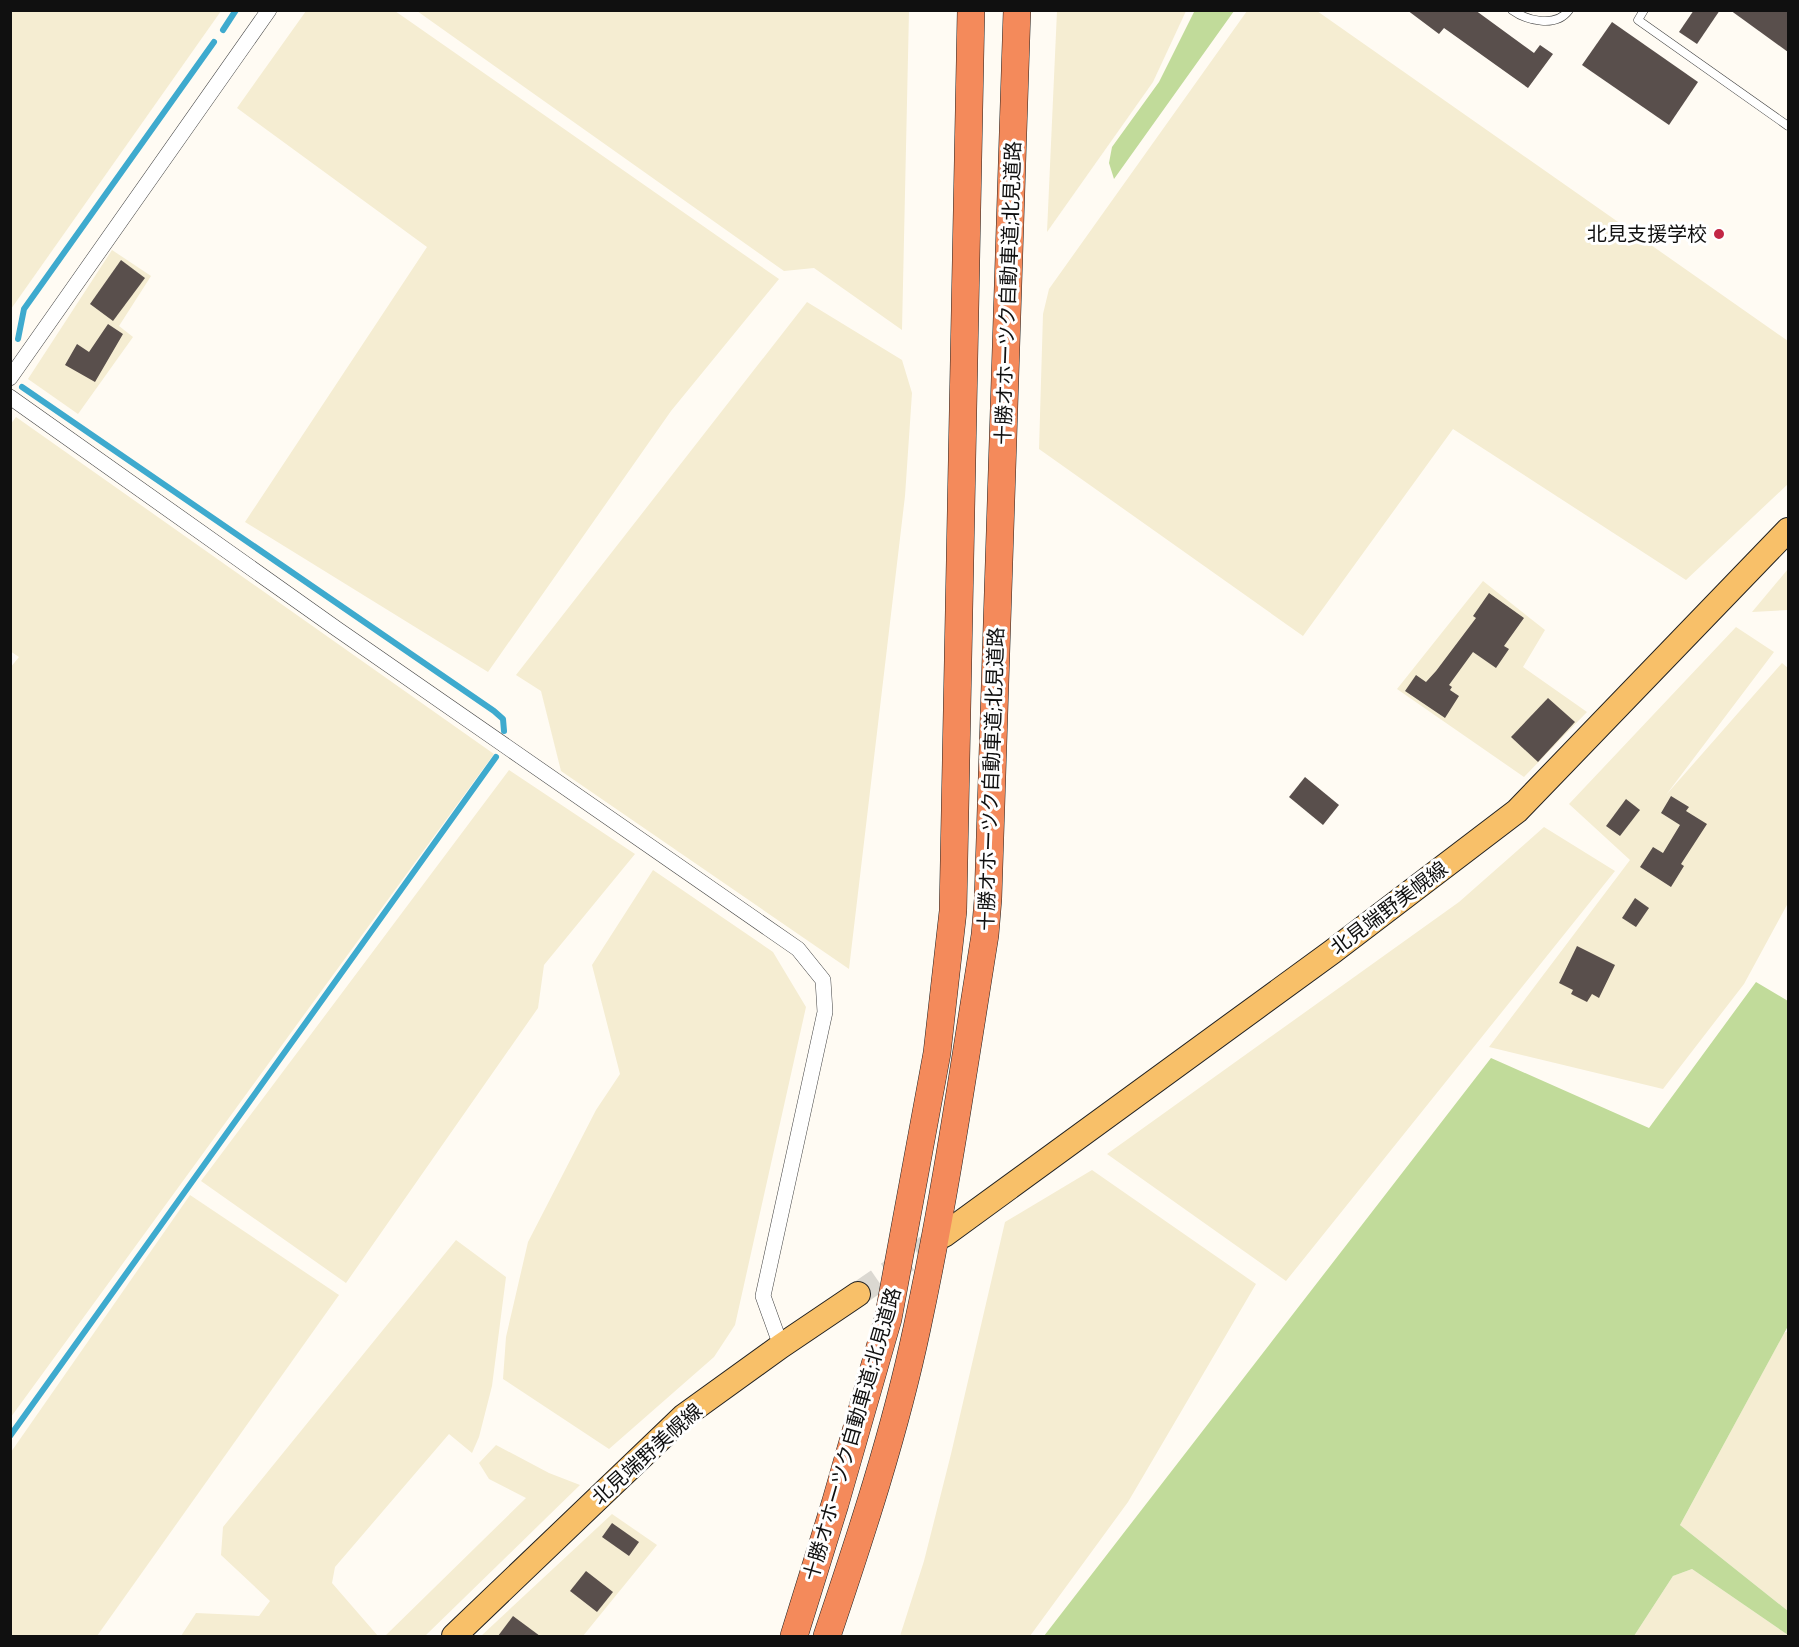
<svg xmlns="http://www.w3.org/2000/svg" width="1799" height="1647" viewBox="0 0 1799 1647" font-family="'Zilla Slab','Noto Sans JP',serif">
<rect width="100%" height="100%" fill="#fffbf3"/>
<!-- farmland -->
<g fill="#f5edd2">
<polygon points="11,10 221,11 11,309 10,11"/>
<polygon points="306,11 395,11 779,279 671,411 488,672 245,522 427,247 237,108"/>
<polygon points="417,11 909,11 902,330 814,268 784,271"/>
<polygon points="1057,11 1186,11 1153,82 1047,232"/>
<polygon points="1247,11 1317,11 1788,341 1788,484 1686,580 1453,429 1303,636 1039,449 1043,314 1049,289"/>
<polygon points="112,250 151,276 119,326 133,337 78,414 28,379"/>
<polygon points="807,302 902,360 912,393 905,496 849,969 561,771 541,691 516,675"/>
<polygon points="16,417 494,754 11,1417 10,668 19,657 10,651 10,425"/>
<polygon points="1788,569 1788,610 1752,612"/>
<polygon points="1483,581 1545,630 1523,667 1587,712 1524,777 1397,689"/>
<polygon points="1736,627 1774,652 1666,795 1782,663 1788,668 1788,903 1744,984 1663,1089 1489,1047 1630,860 1569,804"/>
<polygon points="509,770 635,854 544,965 538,1008 346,1283 201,1181"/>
<polygon points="1544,827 1615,871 1286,1281 1107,1154 1459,902"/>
<polygon points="653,870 773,952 806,1007 735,1325 714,1357 609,1449 503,1379 506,1337 528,1242 596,1110 620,1074 592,965"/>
<polygon points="1092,1170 1256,1284 1128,1502 1030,1636 900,1636 924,1561 951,1454 1005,1222"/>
<polygon points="190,1195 339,1295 97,1636 11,1636 11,1452"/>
<polygon points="456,1240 506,1277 492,1386 479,1437 472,1453 449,1434 335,1567 332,1583 378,1636 181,1636 196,1613 259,1616 270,1601 221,1555 223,1527"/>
<polygon points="1788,1331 1788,1611 1680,1525 1784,1333"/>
<polygon points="496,1445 549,1473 580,1485 425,1636 385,1636 526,1498 489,1479 479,1463"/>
<polygon points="612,1514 657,1545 583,1636 481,1636"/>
<polygon points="1692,1569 1788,1635 1788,1636 1634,1636 1673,1576"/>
</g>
<!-- forest -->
<g fill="#c1db9a">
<polygon points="1195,10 1234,11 1114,179 1109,163 1112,147 1159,82"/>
<polygon points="1756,982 1788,1001 1788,1326 1680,1525 1788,1611 1788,1635 1692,1569 1673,1576 1634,1636 1044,1636 1491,1058 1649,1128"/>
</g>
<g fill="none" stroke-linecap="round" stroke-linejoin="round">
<!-- stream -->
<g stroke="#3eaace" stroke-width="6">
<polyline points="223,30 236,10"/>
<polyline points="18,339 24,309 214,42"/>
<polyline points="22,387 494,711 503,719 504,731"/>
<polyline points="10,1436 496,757"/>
</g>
</g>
<!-- building -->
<g fill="#594f4c">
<polygon points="1407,10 1475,10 1534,53 1540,45 1553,54 1528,88 1444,28 1439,34"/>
<polygon points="1694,10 1720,10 1697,44 1679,32"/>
<polygon points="1730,10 1788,10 1788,52"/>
<polygon points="1612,22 1698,82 1669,125 1582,65"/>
<polygon points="121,260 145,278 113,321 90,304"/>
<polygon points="108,324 123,334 95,382 65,365 77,344 89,352"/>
<polygon points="1489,593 1524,618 1504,646 1509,649 1496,668 1473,652 1449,685 1452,687 1450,690 1459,696 1445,718 1405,691 1416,675 1426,682 1436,671 1476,618 1473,616"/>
<polygon points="1548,698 1575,722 1538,762 1511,737"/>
<polygon points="1305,777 1339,805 1323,825 1289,797"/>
<polygon points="1671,796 1689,807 1686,811 1707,824 1681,864 1684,866 1671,887 1640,867 1653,847 1663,853 1680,825 1661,813"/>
<polygon points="1626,799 1640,810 1620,836 1606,826"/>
<polygon points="1635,898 1649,908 1636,927 1622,918"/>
<polygon points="1577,946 1615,965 1599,998 1592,994 1587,1002 1571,994 1573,990 1559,983"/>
<polygon points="612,1523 639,1542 629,1556 602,1537"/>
<polygon points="586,1571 613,1592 597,1612 570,1591"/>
<polygon points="513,1616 540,1636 498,1636"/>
</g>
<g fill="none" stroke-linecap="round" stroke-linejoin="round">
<!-- primary-tunnel -->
<polyline stroke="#dbd8d1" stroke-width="24" stroke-dasharray="24 12" stroke-linecap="butt" points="858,1294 944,1235"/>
<defs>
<g id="service">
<path d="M1512,10c15,11 44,18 57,0"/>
<polyline points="1644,10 1638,20 1788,126"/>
</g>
<g id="minor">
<polyline points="10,378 269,10"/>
<polyline points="10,397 337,629 798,949 823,980 825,1012 763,1296 781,1346"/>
</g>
<g id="primary">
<polyline points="944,1235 1332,952 1517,811 1788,530"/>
<polyline points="454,1636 684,1416 781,1346 858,1294"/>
</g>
<g id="motorway">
<polyline points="794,1636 835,1504 888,1319 937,1053 953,911 971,10"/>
<path d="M827,1636c34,-101 68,-204 90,-308 28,-130 47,-262 68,-393l3,-36 29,-889"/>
</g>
</defs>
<!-- service casing -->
<use href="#service" stroke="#434343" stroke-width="9"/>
<!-- minor casing -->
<use href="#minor" stroke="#434343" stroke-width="16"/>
<!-- primary casing -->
<use href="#primary" stroke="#212121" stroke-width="26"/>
<!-- motorway casing -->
<use href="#motorway" stroke="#212121" stroke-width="28"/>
<!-- service -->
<use href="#service" stroke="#fff" stroke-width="8"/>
<!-- minor -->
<use href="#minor" stroke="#fff" stroke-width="15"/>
<!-- primary -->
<use href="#primary" stroke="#f8c069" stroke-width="24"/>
<!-- motorway -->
<use href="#motorway" stroke="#f48a5b" stroke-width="27"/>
</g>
<!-- markers -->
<circle fill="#c22645" stroke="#fff" stroke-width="2" cx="1719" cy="234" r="6"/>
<g text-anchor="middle" stroke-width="6" stroke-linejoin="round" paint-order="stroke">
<!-- poi labels -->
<g font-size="20" fill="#101010" stroke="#fff" text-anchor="end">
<text x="1707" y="241">北見支援学校</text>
</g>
<!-- street labels -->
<g font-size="20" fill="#101010" stroke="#fff">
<text transform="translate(1008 293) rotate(-88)" y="7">十勝オホーツク自動車道;北見道路</text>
<text transform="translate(991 779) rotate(-88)" y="7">十勝オホーツク自動車道;北見道路</text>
<text transform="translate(1389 908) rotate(-37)" y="7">北見端野美幌線</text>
<text transform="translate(852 1434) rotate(-74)" y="7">十勝オホーツク自動車道;北見道路</text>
<text transform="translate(647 1454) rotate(-42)" y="7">北見端野美幌線</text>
</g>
</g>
<!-- border -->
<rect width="1799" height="1647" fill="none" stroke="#101010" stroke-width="24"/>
</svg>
